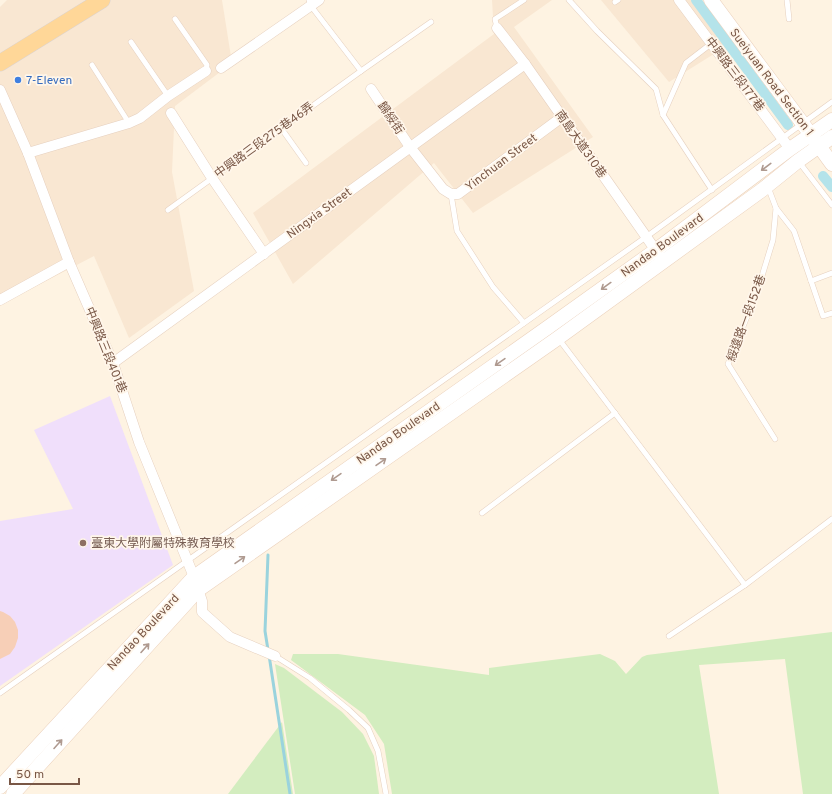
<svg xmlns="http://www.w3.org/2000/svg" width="832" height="794" viewBox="0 0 832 794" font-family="Overpass,'Noto Sans TC',sans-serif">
<rect width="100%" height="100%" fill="#fef3e2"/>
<!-- residential -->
<g fill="#f9e7d2">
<polygon points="7,0 222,0 232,63 175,106 172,172 194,291 129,338 94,256 0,305 0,7"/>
<polygon points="492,0 552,0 514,27 593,137 473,213 434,163 293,284 253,213 494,34"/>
<polygon points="601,0 701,0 733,42 669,82"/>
</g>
<!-- education -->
<polygon fill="#f0dffb" points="110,396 173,565 0,686 0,521 73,509 34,430"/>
<!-- green -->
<g fill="#d3edbf">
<polygon points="832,632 832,794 803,794 785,659 699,665 719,794 392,794 384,744 365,715 291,660 293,654 338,654 489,675 489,668 600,654 615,661 626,674 642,657 647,655"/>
<polygon points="275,664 284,668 342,712 363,734 374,756 379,794 295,794"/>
<polygon points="282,722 293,794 228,794"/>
</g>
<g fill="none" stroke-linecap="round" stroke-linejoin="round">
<!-- stream -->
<g stroke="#9ad3dd" stroke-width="3">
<polyline points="268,555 265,631 268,650"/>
<polyline points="269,655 290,794"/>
</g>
<!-- canal -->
<g stroke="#b4e3ea" stroke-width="10">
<polyline points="696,0 788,125"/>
<polyline points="823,176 832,187"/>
</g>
</g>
<!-- building -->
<polygon fill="#f7cfb7" points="0,611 3,612 10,616 15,622 18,630 18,638 15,647 10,654 0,659"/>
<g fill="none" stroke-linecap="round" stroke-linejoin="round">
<defs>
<g id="lane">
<polyline points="309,0 311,6 361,71"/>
<polyline points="569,0 597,31 656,89 663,115 712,190"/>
<polyline points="787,0 789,19"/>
<polyline points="615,2 618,0"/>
<polyline points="175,19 207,65 206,71"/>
<polyline points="497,28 495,19 524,0"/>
<polyline points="131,42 168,96"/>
<polyline points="92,65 129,123"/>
<polyline points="663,115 686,63 712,43"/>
<polyline points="281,128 306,163"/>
<polyline points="799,162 832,205"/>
<polyline points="768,187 776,208 773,240 758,289 728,364 775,439"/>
<polyline points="451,194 457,231 493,287 524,323"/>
<polyline points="776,208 794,231 823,316 832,313"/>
<polyline points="168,210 361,71 431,22"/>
<polyline points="811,281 832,273"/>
<polyline points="558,338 745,585"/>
<polyline points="482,513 615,413"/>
<polyline points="669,636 745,585 832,519"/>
<polyline points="275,656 310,678 349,710 368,728 378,751 386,794"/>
<polyline points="0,693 646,237 832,102"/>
</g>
<g id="street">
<polyline points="679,0 790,149"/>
<polyline points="497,28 525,64 659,255"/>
<polyline points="221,68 319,0"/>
<polyline points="371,89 410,147 443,189 451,194 458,194 562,117"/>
<polyline points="0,90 28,153 69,262 113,363 139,442 194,577 202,601 202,612 230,637 275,656"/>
<polyline points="171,113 212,178 264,254"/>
<polyline points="28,153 129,123 140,118 168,96 206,71"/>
<polyline points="0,300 69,262"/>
<polyline points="113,363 525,64"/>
</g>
<g id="secondary">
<polyline points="711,0 803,124 832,164"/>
<polyline points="0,787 194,577 547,328 656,250 790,149 832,120"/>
<polyline points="13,794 198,590 558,338 762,190 798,161 832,137"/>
</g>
<polyline id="primary" points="0,63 102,0"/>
</defs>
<!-- lane casing -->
<use href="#lane" stroke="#e6d0bf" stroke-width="6"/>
<!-- street casing -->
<use href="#street" stroke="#e6d0bf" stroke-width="11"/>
<!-- secondary casing -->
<use href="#secondary" stroke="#ebd1bc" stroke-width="15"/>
<!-- primary casing -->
<use href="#primary" stroke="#dcd3cf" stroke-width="17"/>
<!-- lane -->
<use href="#lane" stroke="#fff" stroke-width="5"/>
<!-- street -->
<use href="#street" stroke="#fff" stroke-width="10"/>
<!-- secondary -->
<use href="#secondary" stroke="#fff" stroke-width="14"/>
<!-- primary -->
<use href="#primary" stroke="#ffd798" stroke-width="16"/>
</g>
<!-- one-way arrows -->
<defs><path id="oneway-shaft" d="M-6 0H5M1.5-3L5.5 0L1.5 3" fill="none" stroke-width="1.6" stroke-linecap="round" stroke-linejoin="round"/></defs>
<g stroke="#af9a90">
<use href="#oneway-shaft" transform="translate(766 167) rotate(143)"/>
<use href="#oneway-shaft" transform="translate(606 286) rotate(144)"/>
<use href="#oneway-shaft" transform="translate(500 362) rotate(145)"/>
<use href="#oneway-shaft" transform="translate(381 462) rotate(-35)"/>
<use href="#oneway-shaft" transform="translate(336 477) rotate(145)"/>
<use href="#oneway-shaft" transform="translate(240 560) rotate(-35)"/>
<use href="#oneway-shaft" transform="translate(145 648) rotate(-48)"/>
<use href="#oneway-shaft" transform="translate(58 744) rotate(-48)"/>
</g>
<!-- markers -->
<circle fill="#3f7fe0" stroke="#fff6ea" stroke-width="1.5" cx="18" cy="80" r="4"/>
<circle fill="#8d6e63" stroke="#fff6ea" stroke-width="1.5" cx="83" cy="543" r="4"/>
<g text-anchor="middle" stroke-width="3.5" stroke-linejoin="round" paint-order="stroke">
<!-- street labels -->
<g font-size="12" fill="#795746" stroke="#fff6ea">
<text transform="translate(735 74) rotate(53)" y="4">中興路三段177巷</text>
<text transform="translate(772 82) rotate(53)" y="4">Sueiyuan Road Section 1</text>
<text transform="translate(391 118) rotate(56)" y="4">歸綏街</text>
<text transform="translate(264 140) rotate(-36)" y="4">中興路三段275巷46弄</text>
<text transform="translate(581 144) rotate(55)" y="4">南島大道310巷</text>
<text transform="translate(501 162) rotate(-37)" y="4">Yinchuan Street</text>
<text transform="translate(319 213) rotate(-36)" y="4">Ningxia Street</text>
<text transform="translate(662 245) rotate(-36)" y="4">Nandao Boulevard</text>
<text transform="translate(746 318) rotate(-70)" y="4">綏遠路一段152巷</text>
<text transform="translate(106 350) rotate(68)" y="4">中興路三段401巷</text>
<text transform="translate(398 433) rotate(-35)" y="4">Nandao Boulevard</text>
<text transform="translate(143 632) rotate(-47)" y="4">Nandao Boulevard</text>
</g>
<!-- shop labels -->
<g font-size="12" fill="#366cbe" stroke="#fff6ea" text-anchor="start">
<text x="26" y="84">7-Eleven</text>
</g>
<!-- education labels -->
<g font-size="12" fill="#785e54" stroke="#fff6ea" text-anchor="start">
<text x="91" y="547">臺東大學附屬特殊教育學校</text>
</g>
</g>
<!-- scale -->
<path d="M10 778v6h69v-6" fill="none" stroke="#795746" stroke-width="2"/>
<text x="16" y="778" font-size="12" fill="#795746" stroke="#fff6ea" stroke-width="3" paint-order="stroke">50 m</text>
</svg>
